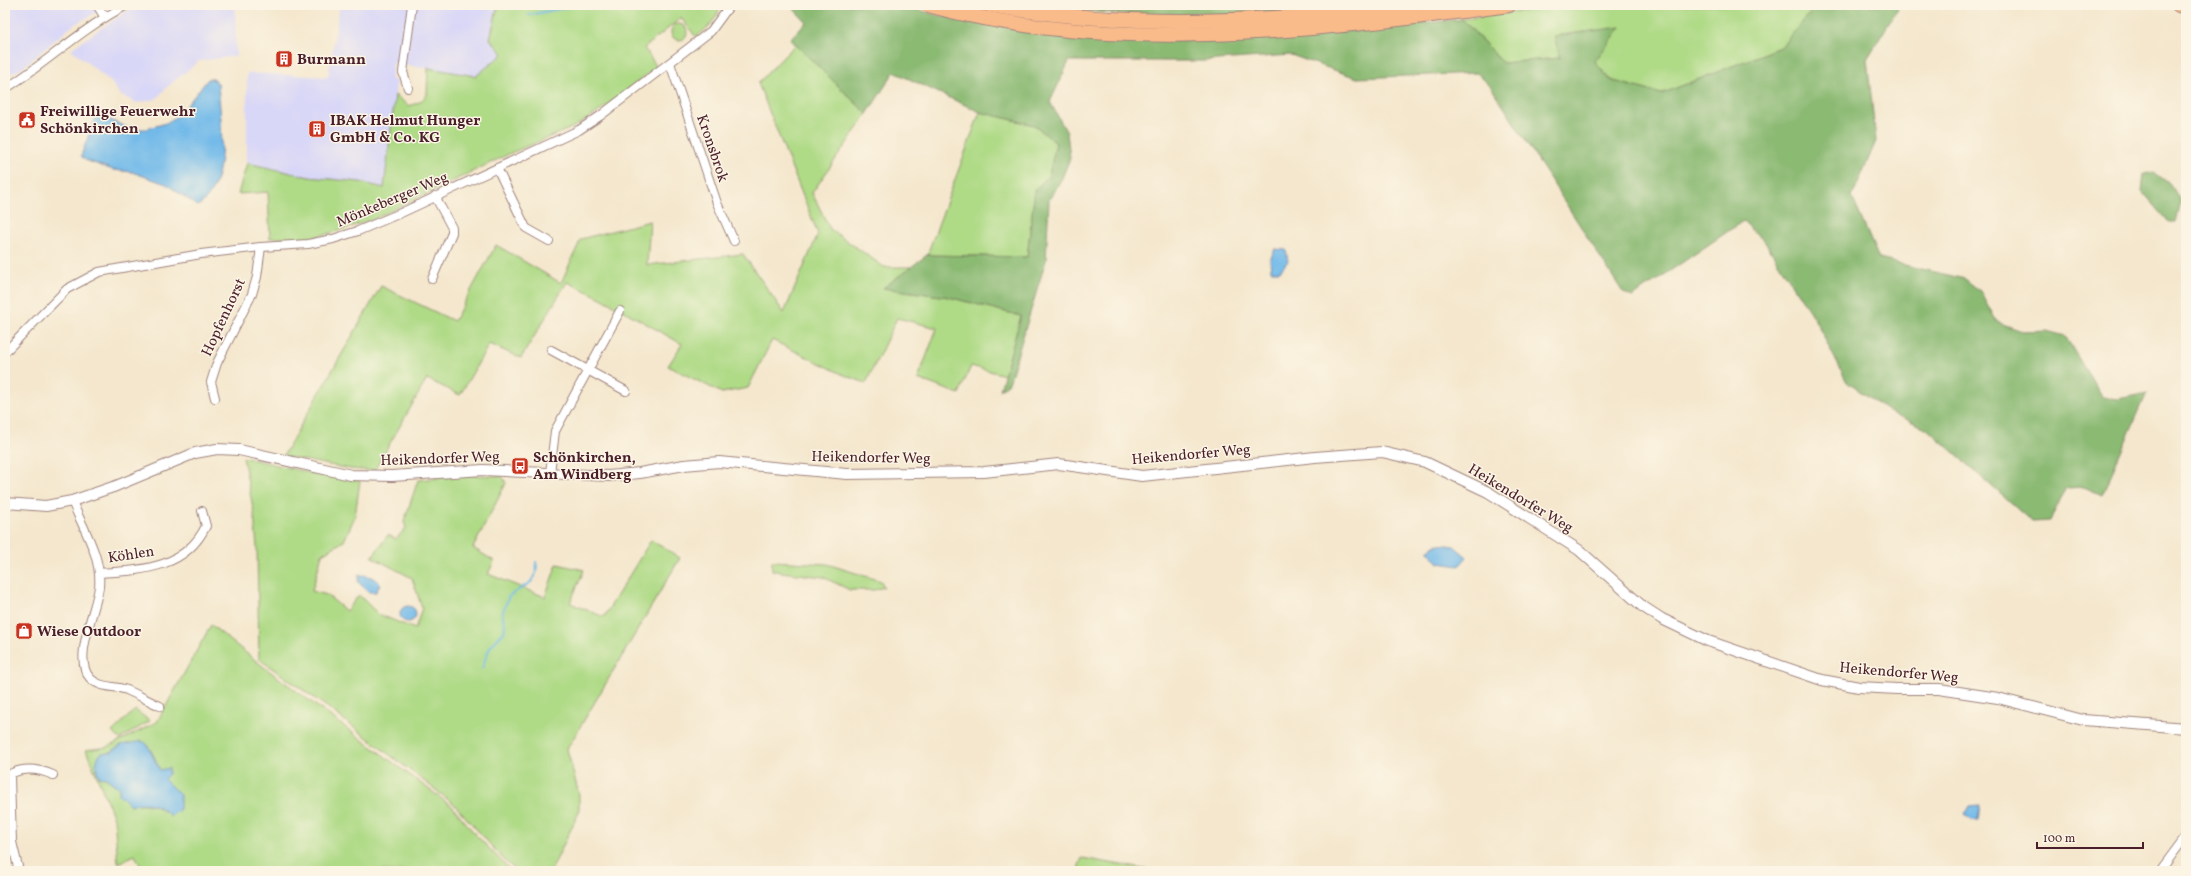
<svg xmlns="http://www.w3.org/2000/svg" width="2191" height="876" viewBox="0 0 2191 876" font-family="Vollkorn,serif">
<rect width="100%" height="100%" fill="#fcf5e5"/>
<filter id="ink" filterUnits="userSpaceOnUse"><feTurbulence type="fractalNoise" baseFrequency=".025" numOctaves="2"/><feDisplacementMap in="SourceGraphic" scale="8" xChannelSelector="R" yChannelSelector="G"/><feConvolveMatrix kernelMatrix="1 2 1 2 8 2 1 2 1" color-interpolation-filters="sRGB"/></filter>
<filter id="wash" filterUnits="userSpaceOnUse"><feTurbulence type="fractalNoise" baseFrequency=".012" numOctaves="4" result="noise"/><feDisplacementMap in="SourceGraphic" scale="16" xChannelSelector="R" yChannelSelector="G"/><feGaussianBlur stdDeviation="0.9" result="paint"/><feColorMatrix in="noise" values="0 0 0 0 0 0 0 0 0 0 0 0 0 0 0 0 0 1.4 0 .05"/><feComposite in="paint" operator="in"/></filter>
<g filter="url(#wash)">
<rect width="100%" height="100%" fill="#f4e7cd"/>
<!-- built -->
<g fill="#d9d7f7">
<polygon points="5,5 110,5 73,25 21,69 5,76"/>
<polygon points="143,5 235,5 236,56 199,61 167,87 156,99 137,103 120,95 111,82 71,49 128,10"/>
<polygon points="340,5 498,5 490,39 504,54 476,76 393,63 391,79 396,81 395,95 384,188 360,182 309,177 247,163 247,73 328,77"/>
</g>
<!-- green -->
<g fill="#afda86" stroke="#7c7c58" fill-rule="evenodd">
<path d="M498,5h222c-2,14 -13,24 -24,32l-15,-19 -37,30 13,19 -60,46 -23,14 -63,26 -137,66 -39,13 -26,6h-39l-2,-46 -30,2 9,-31 62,14 51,5 24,6 11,-93 14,11 11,-4 7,-7 1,-27 48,8 27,-22 -13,-15z"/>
<polygon points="1571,5 1817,5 1781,47 1661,94 1610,80 1594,61 1620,28 1555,36 1560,58 1503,63 1462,19"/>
<circle cx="679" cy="32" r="8"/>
<polygon points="796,44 867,114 812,193 830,229 884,267 911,267 883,288 949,297 1021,316 1005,375 971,366 959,394 918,379 937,328 897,318 866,383 844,375 772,340 748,388 722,393 668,366 682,344 601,298 567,282 521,358 489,344 460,395 427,379 374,471 350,469 283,456 381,286 454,321 496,245 561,283 581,239 650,221 647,265 743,254 784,313 818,234 758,83"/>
<polygon points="980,112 1034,125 1056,143 1049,176 1035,189 1027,257 927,255"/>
<polygon points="243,457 319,475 360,481 355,516 344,541 322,554 312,591 327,595 346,611 359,595 378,614 415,629 422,608 412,578 372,557 388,535 396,539 406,528 404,522 418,480 464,475 502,476 506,483 473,548 494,561 488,574 545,597 557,564 584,570 570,603 604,617 651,540 680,558 567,749 579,795 579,812 551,871 517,871 505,861 454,804 327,707 259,659 257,547 254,513"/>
<polygon points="772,561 827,564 881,581 884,587 874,590 850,590 823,577 781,572 772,570"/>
<path d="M211,625l49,39 193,143 22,27 36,37h-368l-8,-16 -17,8 -4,-45 -28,-68 22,-3 49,-25zM142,742c14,8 14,25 22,37 4,6 11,11 16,16l-9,21c-14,-11 -23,-14 -41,-11l-11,-17 -13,-10 5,-26 10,-7z"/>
<polygon points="135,710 150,721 120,739 112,732"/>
<polygon points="1082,858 1155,871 1077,871"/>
</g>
<!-- forest -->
<g fill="#8bba73" stroke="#6a6c4f">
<polygon points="790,5 903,5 936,15 1046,33 1174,40 1290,37 1462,19 1503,63 1560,58 1554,36 1621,27 1595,61 1610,80 1661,94 1781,47 1817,5 1900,5 1867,59 1876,141 1852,197 1879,259 1965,279 1980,291 1997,322 2025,332 2047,331 2065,336 2102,397 2118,399 2147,393 2102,495 2084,487 2067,488 2056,507 2050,521 2032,522 1926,428 1889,412 1847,382 1815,320 1765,242 1743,221 1632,297 1622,291 1491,87 1477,73 1357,78 1291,55 1202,61 1069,61 1050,102 1067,133 1070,158 1062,178 1049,200 1046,260 1009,383 1000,390 1021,316 949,297 883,288 927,255 1027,257 1035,189 1049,176 1056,143 1034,125 980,112 894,72 867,114 790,39 806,22"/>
<polygon points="1016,5 1361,5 1334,10 1173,18"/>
<polygon points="2154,172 2171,185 2181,202 2176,222 2169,222 2142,191 2144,174"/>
</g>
<!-- water -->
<g fill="#71b9e9" stroke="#5e6c8a">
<path d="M208,79h5l5,4c2,35 14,100 -20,123l-32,-22 -34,-12 -19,-2 -28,-10 -4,-4 14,-38 6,-2 30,13h15l20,-6 13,-8z"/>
<polygon points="1275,249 1286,250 1288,261 1280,271 1271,271 1270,260"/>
<polygon points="1438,544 1454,546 1467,557 1459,566 1439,563 1428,551"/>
<path d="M359,575c9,0 15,2 21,9l-4,8h-7l-11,-10z"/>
<circle cx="408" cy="614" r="8"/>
<path d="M142,741l5,3 13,26 9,-2v6l-5,5 16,16v14l-9,7c-15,-12 -22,-15 -41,-11l-11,-11v-6l-13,-10 -7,-1c-4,-10 -4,-16 2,-24l10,-1 10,-7z"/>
<polygon points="1980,805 1978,820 1971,820 1965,815 1970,806"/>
</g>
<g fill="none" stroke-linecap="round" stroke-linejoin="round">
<!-- stream -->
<g stroke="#71b9e9" stroke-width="2">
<polyline points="529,15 579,5"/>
<polyline points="482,668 490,647 504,632 505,624 502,614 509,596 531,582 537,571 536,562"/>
</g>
</g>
</g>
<g filter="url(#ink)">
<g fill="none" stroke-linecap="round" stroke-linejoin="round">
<defs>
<g id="minor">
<polyline points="97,5 104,16"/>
<polyline points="670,63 717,203 734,241"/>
<polyline points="408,88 403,72 412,5"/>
<path d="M5,89c43,-27 77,-61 122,-84"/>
<polyline points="497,168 526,228 549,241"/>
<polyline points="432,279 452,233 452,228 435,196"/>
<polyline points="551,350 626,391"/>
<polyline points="5,352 67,289 99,272 201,254 261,247 308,244 333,239 358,231 403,212 579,130 600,116 711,31 730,5"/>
<polyline points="215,398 211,382 217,363 252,294 257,277 261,247"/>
<polyline points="550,473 555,431 620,311"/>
<path d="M72,501c11,28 30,55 27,86 -3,24 -27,72 -9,91 11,11 24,7 37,12 11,5 22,11 33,16"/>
<path d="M100,573c42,-3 85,-4 106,-47l-4,-15"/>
<path d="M19,871l-7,-29 -2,-65 2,-4c14,-6 27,-4 41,2"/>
<polyline points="2160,871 2186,836"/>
</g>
<polyline id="tertiary" points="5,503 46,506 72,501 116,486 195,453 217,449 239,450 351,475 392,476 483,470 609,476 640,473 684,465 719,462 847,474 984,472 1059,464 1142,476 1315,457 1382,452 1425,462 1488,492 1579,550 1642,606 1662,619 1708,641 1822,680 1859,687 1897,689 1939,689 1998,698 2083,720 2186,728"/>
<g id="trunk">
<path d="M928,5c187,52 392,25 581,0"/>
<path d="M990,5c141,25 284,17 426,0"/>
<polyline points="2179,5 2186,7"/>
</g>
</defs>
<!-- minor casing -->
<use href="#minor" stroke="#9f837c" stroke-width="10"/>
<!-- tertiary casing -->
<use href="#tertiary" stroke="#9f837c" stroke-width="12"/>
<!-- trunk casing -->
<use href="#trunk" stroke="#9f837c" stroke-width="16"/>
<!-- minor -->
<use href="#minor" stroke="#fff" stroke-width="8"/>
<!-- tertiary -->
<use href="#tertiary" stroke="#fff" stroke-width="10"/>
<!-- trunk -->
<use href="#trunk" stroke="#fabb8b" stroke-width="14"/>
</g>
</g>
<!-- icons -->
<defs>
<symbol id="building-square" viewBox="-11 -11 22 22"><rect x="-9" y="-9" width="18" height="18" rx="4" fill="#c8321e" stroke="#fcf5e5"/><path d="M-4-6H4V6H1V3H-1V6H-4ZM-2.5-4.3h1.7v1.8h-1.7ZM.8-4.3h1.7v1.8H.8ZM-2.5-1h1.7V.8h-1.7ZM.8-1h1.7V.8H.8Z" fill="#fff"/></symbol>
<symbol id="civic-square" viewBox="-11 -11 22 22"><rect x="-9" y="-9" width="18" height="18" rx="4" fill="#c8321e" stroke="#fcf5e5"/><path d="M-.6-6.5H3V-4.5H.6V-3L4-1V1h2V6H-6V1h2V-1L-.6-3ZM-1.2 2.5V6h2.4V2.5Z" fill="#fff"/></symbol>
<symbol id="bus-square" viewBox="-11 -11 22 22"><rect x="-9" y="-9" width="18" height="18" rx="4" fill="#c8321e" stroke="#fcf5e5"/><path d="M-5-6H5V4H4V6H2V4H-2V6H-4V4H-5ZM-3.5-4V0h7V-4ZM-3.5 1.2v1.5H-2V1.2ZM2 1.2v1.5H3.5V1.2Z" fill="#fff"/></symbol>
<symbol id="shop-square" viewBox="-11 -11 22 22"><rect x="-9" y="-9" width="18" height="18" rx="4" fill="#c8321e" stroke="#fcf5e5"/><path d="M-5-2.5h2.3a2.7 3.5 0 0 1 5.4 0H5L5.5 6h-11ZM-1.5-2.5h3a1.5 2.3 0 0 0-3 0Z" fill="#fff"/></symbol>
</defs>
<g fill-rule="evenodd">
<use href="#building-square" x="274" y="49" width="20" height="20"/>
<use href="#civic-square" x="17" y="110" width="20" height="20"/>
<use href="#building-square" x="307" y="119" width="20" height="20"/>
<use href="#bus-square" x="510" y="456" width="20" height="20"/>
<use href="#shop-square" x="14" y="621" width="20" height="20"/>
</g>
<g text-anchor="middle" stroke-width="3" stroke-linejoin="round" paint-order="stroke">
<!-- poi labels -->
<g font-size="15" font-weight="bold" fill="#4a1f2b" stroke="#fcf5e5" text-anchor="start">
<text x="297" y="64">Burmann</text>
<text x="40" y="116">Freiwillige Feuerwehr<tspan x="40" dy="17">Schönkirchen</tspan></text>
<text x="330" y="125">IBAK Helmut Hunger<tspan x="330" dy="17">GmbH &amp; Co. KG</tspan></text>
<text x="533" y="462">Schönkirchen,<tspan x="533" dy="17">Am Windberg</tspan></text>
<text x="37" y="636">Wiese Outdoor</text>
</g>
<!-- street labels -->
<g font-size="15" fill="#4a1f2b" stroke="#fcf5e5">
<text transform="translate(713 148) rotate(71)" y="5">Kronsbrok</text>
<text transform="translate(392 199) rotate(-23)" y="5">Mönkeberger Weg</text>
<text transform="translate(223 317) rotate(-65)" y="5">Hopfenhorst</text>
<text transform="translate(1191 454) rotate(-5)" y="5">Heikendorfer Weg</text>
<text transform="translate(871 457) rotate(1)" y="5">Heikendorfer Weg</text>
<text transform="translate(440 458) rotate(-2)" y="5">Heikendorfer Weg</text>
<text transform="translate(1521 498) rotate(31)" y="5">Heikendorfer Weg</text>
<text transform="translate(131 554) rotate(-9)" y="5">Köhlen</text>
<text transform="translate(1899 672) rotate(5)" y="5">Heikendorfer Weg</text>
</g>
</g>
<!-- margin -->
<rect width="2191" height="876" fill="none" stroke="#fcf5e5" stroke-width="20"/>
<!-- scale -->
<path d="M2037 842v6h106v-6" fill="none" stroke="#4a1f2b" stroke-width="2"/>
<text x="2043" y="842" font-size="12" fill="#4a1f2b" stroke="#fcf5e5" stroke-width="3" paint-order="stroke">100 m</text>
</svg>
